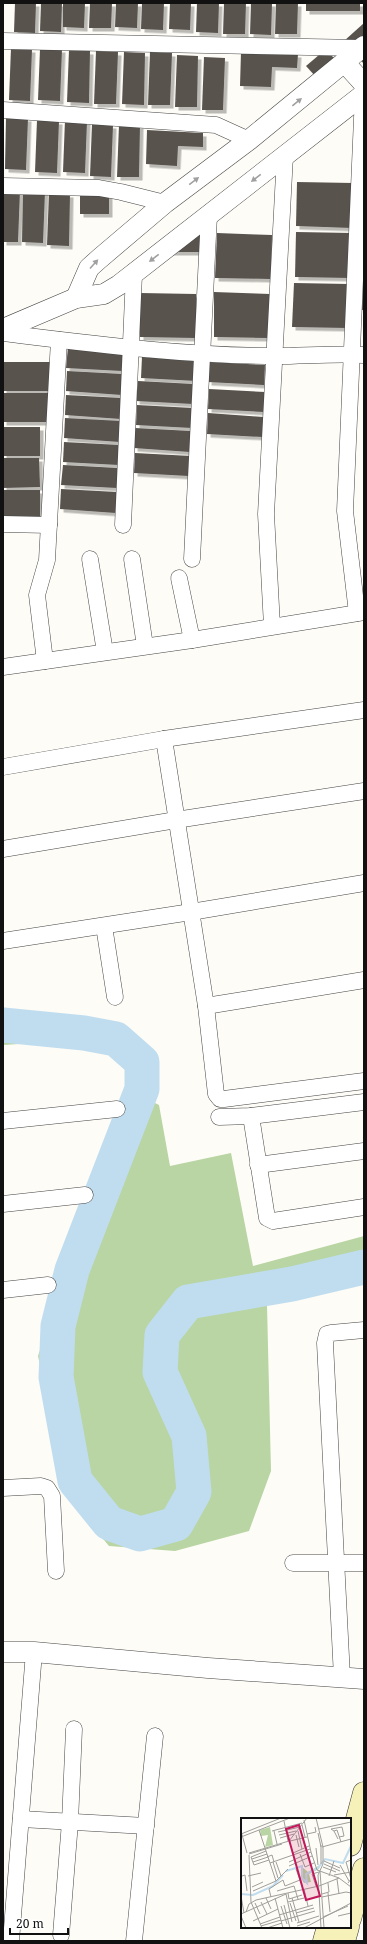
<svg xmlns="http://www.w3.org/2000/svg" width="367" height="1944" viewBox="0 0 367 1944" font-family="'Noto Serif',serif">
<defs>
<filter id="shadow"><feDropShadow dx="3.5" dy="3.5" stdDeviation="0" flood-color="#0004"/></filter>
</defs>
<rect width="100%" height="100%" fill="#fefcf6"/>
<!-- forest -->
<g fill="#b8d5a3">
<polygon points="3,1018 96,1018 66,1041 3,1045"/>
<polygon points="129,1090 159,1105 170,1166 231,1153 253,1266 364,1236 364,1281 267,1305 271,1471 249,1531 175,1551 109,1546 74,1504 52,1421 38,1356 110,1140"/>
</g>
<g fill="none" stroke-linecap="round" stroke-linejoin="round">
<!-- river -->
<polyline stroke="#c0ddf0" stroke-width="35" points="3,1025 84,1033 116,1039 142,1062 142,1089 72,1270 58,1326 56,1377 75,1481 109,1523 140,1534 176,1524 194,1492 189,1436 160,1372 162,1335 188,1302 292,1284 364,1267"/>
</g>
<!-- building -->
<g fill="#58524e" filter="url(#shadow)">
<polygon points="15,3 36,3 35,33 14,32"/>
<polygon points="41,3 62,3 61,32 40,31"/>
<polygon points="63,3 85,3 84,28 63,27"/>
<polygon points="90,3 112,3 111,28 89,28"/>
<polygon points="116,3 138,3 137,28 115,27"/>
<polygon points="142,3 164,3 163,30 141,29"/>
<polygon points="170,3 191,3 190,30 169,29"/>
<polygon points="197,3 219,3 218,33 196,32"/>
<polygon points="224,3 246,3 245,34 223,34"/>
<polygon points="251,3 272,3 271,35 250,34"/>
<polygon points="276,3 298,3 297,34 275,34"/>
<rect x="306" y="3" width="54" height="8"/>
<polygon points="364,23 364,64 344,41"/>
<polygon points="11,48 32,49 30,101 9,100"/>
<polygon points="40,49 62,49 60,101 38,100"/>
<polygon points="326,49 337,62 317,78 306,66"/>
<polygon points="69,50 90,51 89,103 67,102"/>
<polygon points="96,51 118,52 116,104 94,104"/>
<polygon points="124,52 145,53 144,105 122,104"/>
<polygon points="150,52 172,53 170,105 148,105"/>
<polygon points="241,52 298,54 297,68 272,67 271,87 240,86"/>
<polygon points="177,55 198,56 197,107 175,107"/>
<polygon points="204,57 225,58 223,110 202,110"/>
<polygon points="6,117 28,118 26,170 5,169"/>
<polygon points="37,120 59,121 57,173 35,172"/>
<polygon points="65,120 87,121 85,173 63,172"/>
<polygon points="92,124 113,125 111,177 90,176"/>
<polygon points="119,125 140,125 139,177 117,177"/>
<polygon points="147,130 203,133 203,147 178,146 177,166 146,164"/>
<polygon points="297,182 353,183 352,228 296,226"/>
<polygon points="3,190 20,190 18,242 3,242"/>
<polygon points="23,190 45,191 43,243 22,242"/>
<polygon points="49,193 70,194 69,246 47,245"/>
<rect x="80" y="194" width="29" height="20"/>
<polygon points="209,227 203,252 168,252"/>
<polygon points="296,232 352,233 351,278 295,277"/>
<polygon points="217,233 272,235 271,279 215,278"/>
<polygon points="294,283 349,284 348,328 292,327"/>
<polygon points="363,283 364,283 364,310 362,310"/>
<polygon points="214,292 270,294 270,338 214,337"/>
<polygon points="140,293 196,294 196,338 140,337"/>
<polygon points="68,347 124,351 122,371 66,368"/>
<polygon points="142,357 198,361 197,381 141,378"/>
<rect x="3" y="362" width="48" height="29"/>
<polygon points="209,362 265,365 264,385 208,382"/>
<polygon points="67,371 123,374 122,395 66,391"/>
<polygon points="138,381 194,384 193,404 136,401"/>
<polygon points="209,389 265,392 264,412 208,409"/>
<rect x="3" y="393" width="48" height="29"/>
<polygon points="66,395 122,398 121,419 65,415"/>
<polygon points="137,405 193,408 192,428 136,425"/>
<polygon points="208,413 264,417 263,437 207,434"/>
<polygon points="65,418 121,421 120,442 64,438"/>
<rect x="3" y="427" width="37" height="29"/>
<polygon points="135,428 191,431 190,452 134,448"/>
<polygon points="64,442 120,445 119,465 63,462"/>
<polygon points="135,453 191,456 189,476 134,473"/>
<polygon points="3,458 39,458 40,487 3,488"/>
<polygon points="63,465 118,468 117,488 61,485"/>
<polygon points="61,489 117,492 116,513 60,509"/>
<rect x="3" y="490" width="37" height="29"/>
</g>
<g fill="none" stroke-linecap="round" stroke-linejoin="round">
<defs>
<g id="minor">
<polyline points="3,41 362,48"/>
<polyline points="3,110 216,125 249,140"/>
<polyline points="3,186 99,188 121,192 165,203"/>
<path d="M3,333c90,11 182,23 273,23 29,0 59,-3 88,-1"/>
<polyline points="3,524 49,525"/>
<polyline points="123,525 134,274"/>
<polyline points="90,559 105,652"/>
<polyline points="132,559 145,646"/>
<polyline points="192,559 209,215"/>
<polyline points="179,578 192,640"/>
<polyline points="357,613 345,511 363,95"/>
<polyline points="272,626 266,514 285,155"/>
<polyline points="45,661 37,595 47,560 59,340"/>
<polyline points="3,667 192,640 364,612"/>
<polyline points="164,739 206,1006 216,1094 220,1099 224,1099 364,1081"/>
<polyline points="3,767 164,739 364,710"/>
<polyline points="3,849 176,820 364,791"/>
<polyline points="104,926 115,997"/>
<polyline points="3,941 191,912 364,883"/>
<polyline points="206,1006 364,980"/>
<polyline points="251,1116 267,1218 273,1221 364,1207"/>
<polyline points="219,1117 251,1116 364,1102"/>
<polyline points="3,1121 117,1109"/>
<polyline points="258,1165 364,1151"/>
<polyline points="3,1204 85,1195"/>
<polyline points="3,1290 48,1285"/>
<polyline points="3,1488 41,1486 47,1488 52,1496 56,1571"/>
<polyline points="293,1563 364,1563"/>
<polyline points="342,1677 325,1343 327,1334 331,1333 364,1330"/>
<polyline points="21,1819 146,1826"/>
<polyline points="61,1935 70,1822 74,1729"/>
<polyline points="11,1941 34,1652"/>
<polyline points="134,1941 155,1736"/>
</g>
<g id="tertiary">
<polyline points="345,63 364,84"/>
<polyline points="76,298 89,268 99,259 165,203 249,140 364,46"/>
<polyline points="3,329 76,298 104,294 119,285 364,94"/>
<polyline points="3,1652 34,1652 208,1668 364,1679"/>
</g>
<g id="secondary">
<polyline points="350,1845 364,1793"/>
<polyline points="350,1919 364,1869"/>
<polyline points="324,1941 328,1927"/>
<polyline points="344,1941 348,1927"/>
</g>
</defs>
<!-- minor casing -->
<use href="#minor" stroke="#444" stroke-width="17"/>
<!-- tertiary casing -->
<use href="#tertiary" stroke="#444" stroke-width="21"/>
<!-- secondary casing -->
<use href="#secondary" stroke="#333" stroke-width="23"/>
<!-- minor -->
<use href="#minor" stroke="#fff" stroke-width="16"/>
<!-- tertiary -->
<use href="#tertiary" stroke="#fff" stroke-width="20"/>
<!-- secondary -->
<use href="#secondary" stroke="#f6f1b9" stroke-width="22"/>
</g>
<!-- one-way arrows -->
<defs><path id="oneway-solid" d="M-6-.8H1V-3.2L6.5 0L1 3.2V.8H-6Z"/></defs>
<g fill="#a0a0a0">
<use href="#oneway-solid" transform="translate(297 102) rotate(-39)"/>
<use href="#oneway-solid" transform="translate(256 178) rotate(142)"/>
<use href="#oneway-solid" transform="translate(194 181) rotate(-37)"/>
<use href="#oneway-solid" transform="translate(154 258) rotate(142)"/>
<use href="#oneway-solid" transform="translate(94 264) rotate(-48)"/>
</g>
<!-- overview -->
<g transform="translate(241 1818)">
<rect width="110" height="110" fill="#fefcf6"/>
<path d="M29,9l3,18 -8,2 3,-12 -7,1 -1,-6zM79,47l-1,4 -10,5 2,8 -7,1 -3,-5 1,-11 6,5z" fill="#b8d5a3"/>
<path fill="none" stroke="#c0ddf0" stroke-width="2" d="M45,53l16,-5v12l5,5 -1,-9 12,-6 7,-9 18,4 8,-17M0,76l12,1 20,-9 10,-11"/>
<path fill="none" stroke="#9f9e9a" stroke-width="1" d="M75,0l7,29v17l-5,11 3,53M63,2l7,32 6,18 22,8 12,9M43,3l4,20M61,7l3,12M59,10l5,19M78,11l32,-7M18,12l17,51M0,13l6,22M31,13l30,-8M33,13l3,13M57,13l4,18M93,13l-3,-2 11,-2 2,9 -5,1M37,14l22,-5M77,15l3,14M0,16l40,-16M66,16l9,-2 -1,-5M38,17l17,-4M55,17l3,12M0,19l49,-19M39,20l14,-4M97,21l-4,-8 3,-1 4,12M49,23l17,-4M80,27v19M81,29l29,-8M75,30l2,17M8,35l40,-12 18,-23M52,35l16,-7M8,36l33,-10M59,36l5,13 9,-4M8,37l2,47 11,26M10,39l3,8 15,-5M10,39l15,-6M26,39l5,-2 2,7M11,41l15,-5M83,43l16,7M12,44l15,-5M32,44l5,16M35,44l5,14M48,44l22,-10M29,45l40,-14M83,46l16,7M99,47l9,16M48,48l23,-10M82,49l13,5M79,53l4,57M93,57l17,-3M1,58l3,-1 2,16M7,58l13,-3M88,58l5,-15M96,61l2,15M42,62l2,6 15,-6 -4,-11M107,65l3,-4 -5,-17 5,-2M53,68l4,13M75,68l-4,-12 7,-2M11,69l11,-5M63,71l4,17M12,73l23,-10 12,-12M36,73l17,-5M47,75l1,6 13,-4M87,75l2,19M81,76l7,-2 -1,-9M0,78l3,17M30,79l-2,-8 14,-9M81,79l24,-5 5,1M25,80l5,11M34,80l8,30M51,80l7,24M20,84l6,12M47,84l16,-4M14,85l5,11M49,85l6,18M43,87l6,23M40,88l6,18M5,94l3,-8 7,-4 63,-14 20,-8M55,95l18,-5M0,96l45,-20 6,28M38,97l34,-10M0,98l5,12M97,98l13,-3M82,99l25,-11M12,103l25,-12M40,103l34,-10M56,105l22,-7M19,106l20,-7M20,108l20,-6M56,108l13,-4M26,110l15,-5M63,110l47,-25"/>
<path fill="#c2185b" fill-opacity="0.15" stroke="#c2185b" stroke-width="2" d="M58,7l21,71 -14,4 -20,-71z"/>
<rect width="110" height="110" fill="none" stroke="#111" stroke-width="2"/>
</g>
<!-- border -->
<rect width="367" height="1944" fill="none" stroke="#111111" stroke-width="8"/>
<!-- scale -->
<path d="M10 1928v6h58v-6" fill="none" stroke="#111111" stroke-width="2"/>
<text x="16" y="1928" font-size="12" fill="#111111" stroke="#ffffff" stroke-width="3" paint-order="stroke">20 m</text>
</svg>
